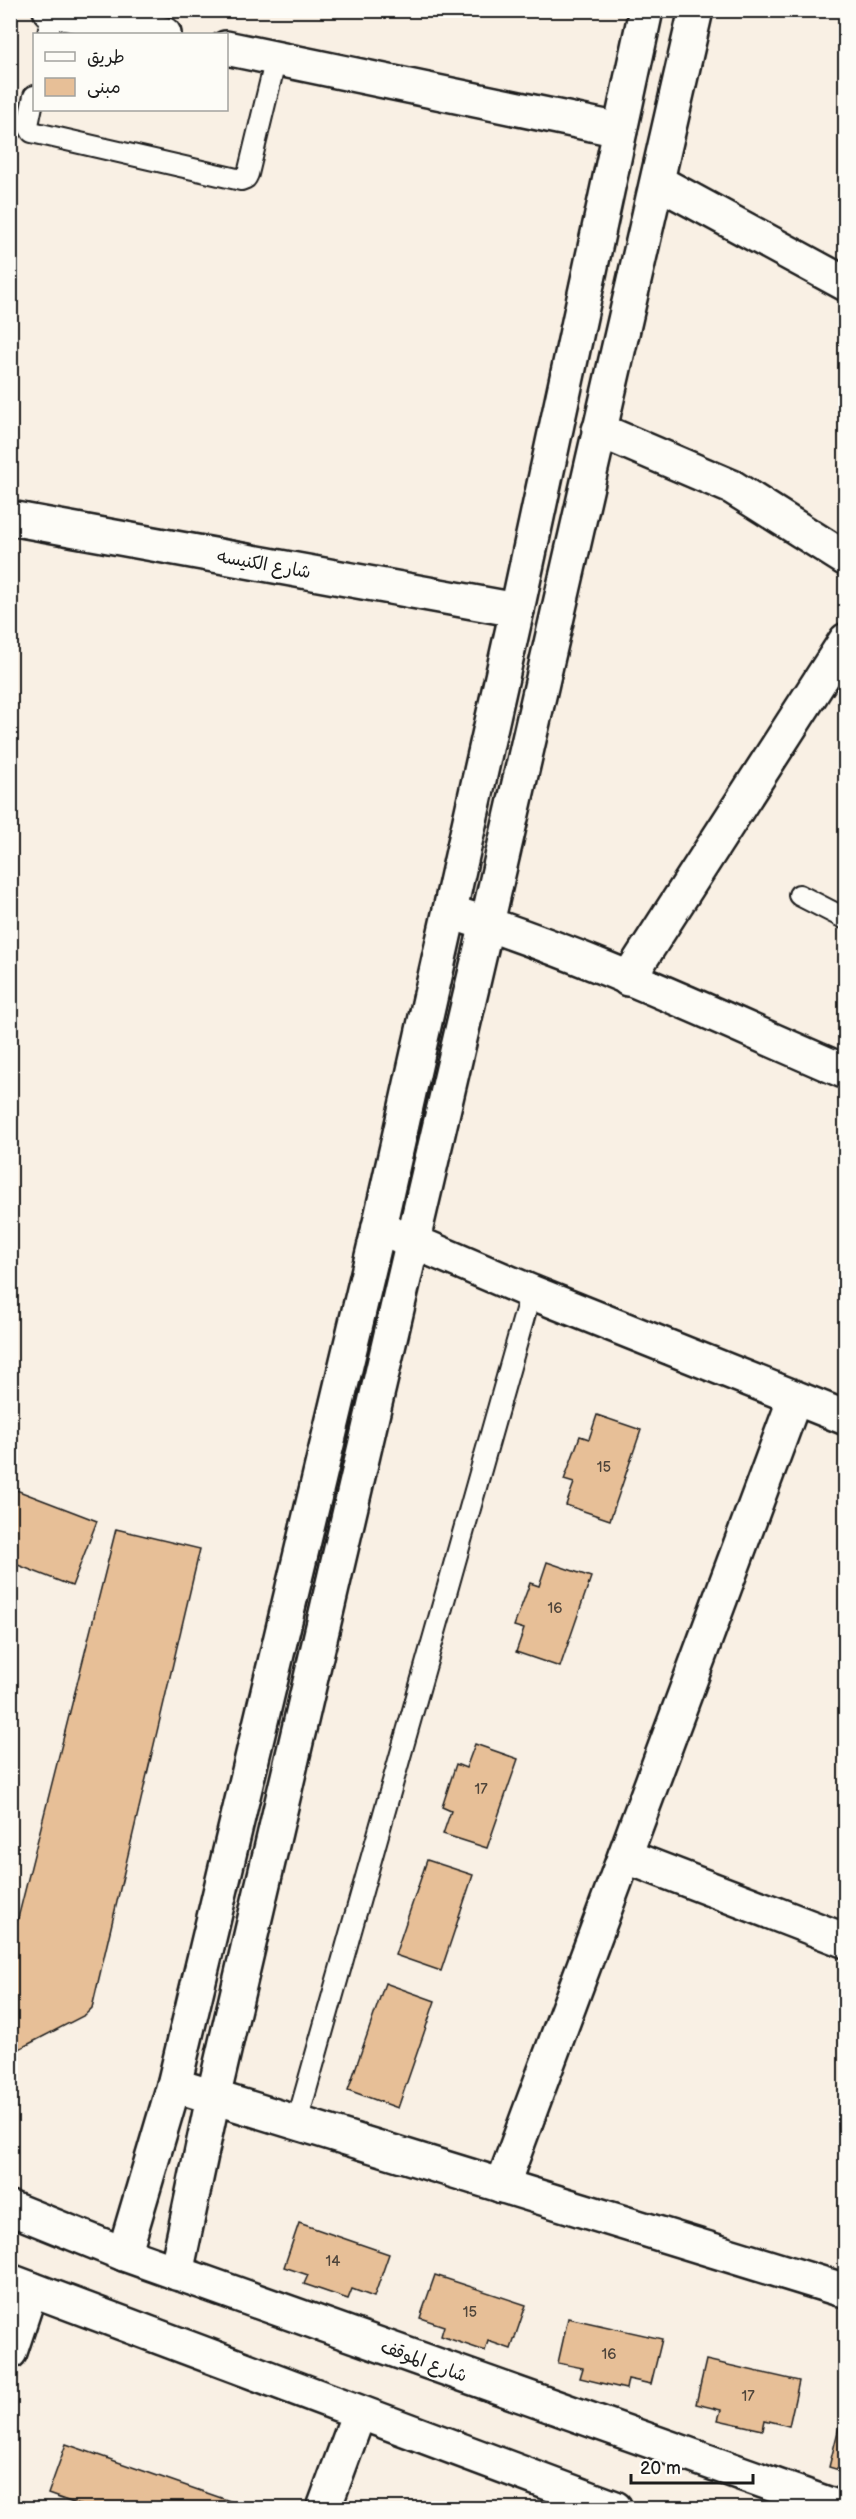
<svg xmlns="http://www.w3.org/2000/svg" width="856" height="2519" viewBox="0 0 856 2519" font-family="'Balsamiq Sans','Playpen Sans Arabic',sans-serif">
<rect width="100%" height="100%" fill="#f9f0e4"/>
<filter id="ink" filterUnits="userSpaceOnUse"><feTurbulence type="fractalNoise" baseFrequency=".0167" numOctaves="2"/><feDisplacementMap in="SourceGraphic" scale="12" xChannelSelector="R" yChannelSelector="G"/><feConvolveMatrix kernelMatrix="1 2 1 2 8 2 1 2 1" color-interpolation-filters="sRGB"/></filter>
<g filter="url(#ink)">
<!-- building -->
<g fill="#e7bf97" stroke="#1c1c1c" stroke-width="1.5">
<polygon points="597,1415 641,1430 610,1520 566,1505 574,1483 564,1480 580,1436 589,1439"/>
<polygon points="11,1488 97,1521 72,1586 10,1562"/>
<polygon points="116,1529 200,1549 92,2008 85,2015 19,2049 10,2056 10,1950"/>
<polygon points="547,1562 591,1577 560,1667 516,1652 524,1629 514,1626 530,1583 539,1586"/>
<polygon points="475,1744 518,1759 487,1848 443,1834 451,1811 442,1807 456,1764 466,1768"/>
<polygon points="427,1860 473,1875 441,1971 395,1955"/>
<polygon points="385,1983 435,2001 398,2108 348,2090"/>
<polygon points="299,2223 389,2254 374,2297 352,2289 348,2299 304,2284 308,2275 284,2267"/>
<polygon points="435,2275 526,2305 511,2349 488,2341 485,2351 441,2336 444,2326 420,2318"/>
<polygon points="568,2318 662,2339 651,2384 628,2379 626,2389 580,2378 583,2368 558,2363"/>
<polygon points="706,2360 799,2381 789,2426 765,2420 763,2430 718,2420 721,2410 696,2404"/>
<polygon points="840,2423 846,2424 846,2472 829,2467"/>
<polygon points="66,2444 250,2508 81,2508 82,2506 48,2494"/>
</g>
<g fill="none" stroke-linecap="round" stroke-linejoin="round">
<defs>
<g id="service">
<polyline points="48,34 53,11"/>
<polyline points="34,96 28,125 32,132 241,180 246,178 248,174 276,58"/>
<polyline points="799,895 846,919"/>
<polyline points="297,2122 531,1292"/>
</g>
<g id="minor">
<polyline points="50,10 164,34"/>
<polyline points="226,48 620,130"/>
<polyline points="658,182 846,284"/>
<polyline points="599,430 732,487 846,559"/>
<polyline points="10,518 517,610"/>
<path d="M450,912c136,42 265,104 396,160"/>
<polyline points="628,979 846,640"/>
<polyline points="379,1227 531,1292 846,1418"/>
<polyline points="625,1856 846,1941"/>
<polyline points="174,2085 846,2291"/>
<polyline points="502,2186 795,1398"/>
<polyline points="10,2352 31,2289"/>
<polyline points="324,2508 359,2413"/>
</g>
<g id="tertiary">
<polyline points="10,2208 124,2254 839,2508"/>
<polyline points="124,2254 174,2085 379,1227 517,610 646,10"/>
<polyline points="176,2273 213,2098 487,923 696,10"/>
<polyline points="10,2281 615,2508"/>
</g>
</defs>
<!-- service casing -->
<use href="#service" stroke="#1c1c1c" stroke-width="24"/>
<!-- minor casing -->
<use href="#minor" stroke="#1c1c1c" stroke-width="38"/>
<!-- tertiary casing -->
<use href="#tertiary" stroke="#1c1c1c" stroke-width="38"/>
<!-- service -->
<use href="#service" stroke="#fdfcf7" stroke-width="20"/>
<!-- minor -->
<use href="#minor" stroke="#fdfcf7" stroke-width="33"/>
<!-- tertiary -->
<use href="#tertiary" stroke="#fdfcf7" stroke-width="33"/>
</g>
</g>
<g text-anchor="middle" stroke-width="4.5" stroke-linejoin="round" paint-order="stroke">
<!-- number labels -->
<g font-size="15" fill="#4f453b">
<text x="604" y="1472">15</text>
<text x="555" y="1613">16</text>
<text x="481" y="1794">17</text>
<text x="333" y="2266">14</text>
<text x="470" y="2317">15</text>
<text x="609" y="2359">16</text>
<text x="748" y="2401">17</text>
</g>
<!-- street labels -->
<g font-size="18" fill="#1c1c1c" stroke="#fdfcf7">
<text transform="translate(264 564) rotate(10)" y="6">شارع الكنيسه</text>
<text transform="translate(424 2361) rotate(20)" y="6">شارع الموقف</text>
</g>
</g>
<!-- margin -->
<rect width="856" height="2519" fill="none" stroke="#fdfcf7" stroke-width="36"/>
<rect x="18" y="18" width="820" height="2483" fill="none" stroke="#1c1c1c" stroke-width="2" filter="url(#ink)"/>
<!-- legend -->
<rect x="33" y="33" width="195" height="78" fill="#fdfcf7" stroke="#a3a29f" stroke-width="1.5"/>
<rect x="45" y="52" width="30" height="9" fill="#fdfcf7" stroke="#a3a29f" stroke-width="1.5"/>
<text x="87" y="63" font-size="18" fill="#1c1c1c">طريق</text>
<rect x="45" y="78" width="30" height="18" fill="#e7bf97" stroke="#a3a29f" stroke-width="1.5"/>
<text x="87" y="93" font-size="18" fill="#1c1c1c">مبنى</text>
<!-- scale -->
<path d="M631 2474v9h122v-9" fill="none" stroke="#1c1c1c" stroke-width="3"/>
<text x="640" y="2474" font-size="18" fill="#1c1c1c" stroke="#fdfcf7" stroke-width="4.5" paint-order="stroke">20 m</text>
</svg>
